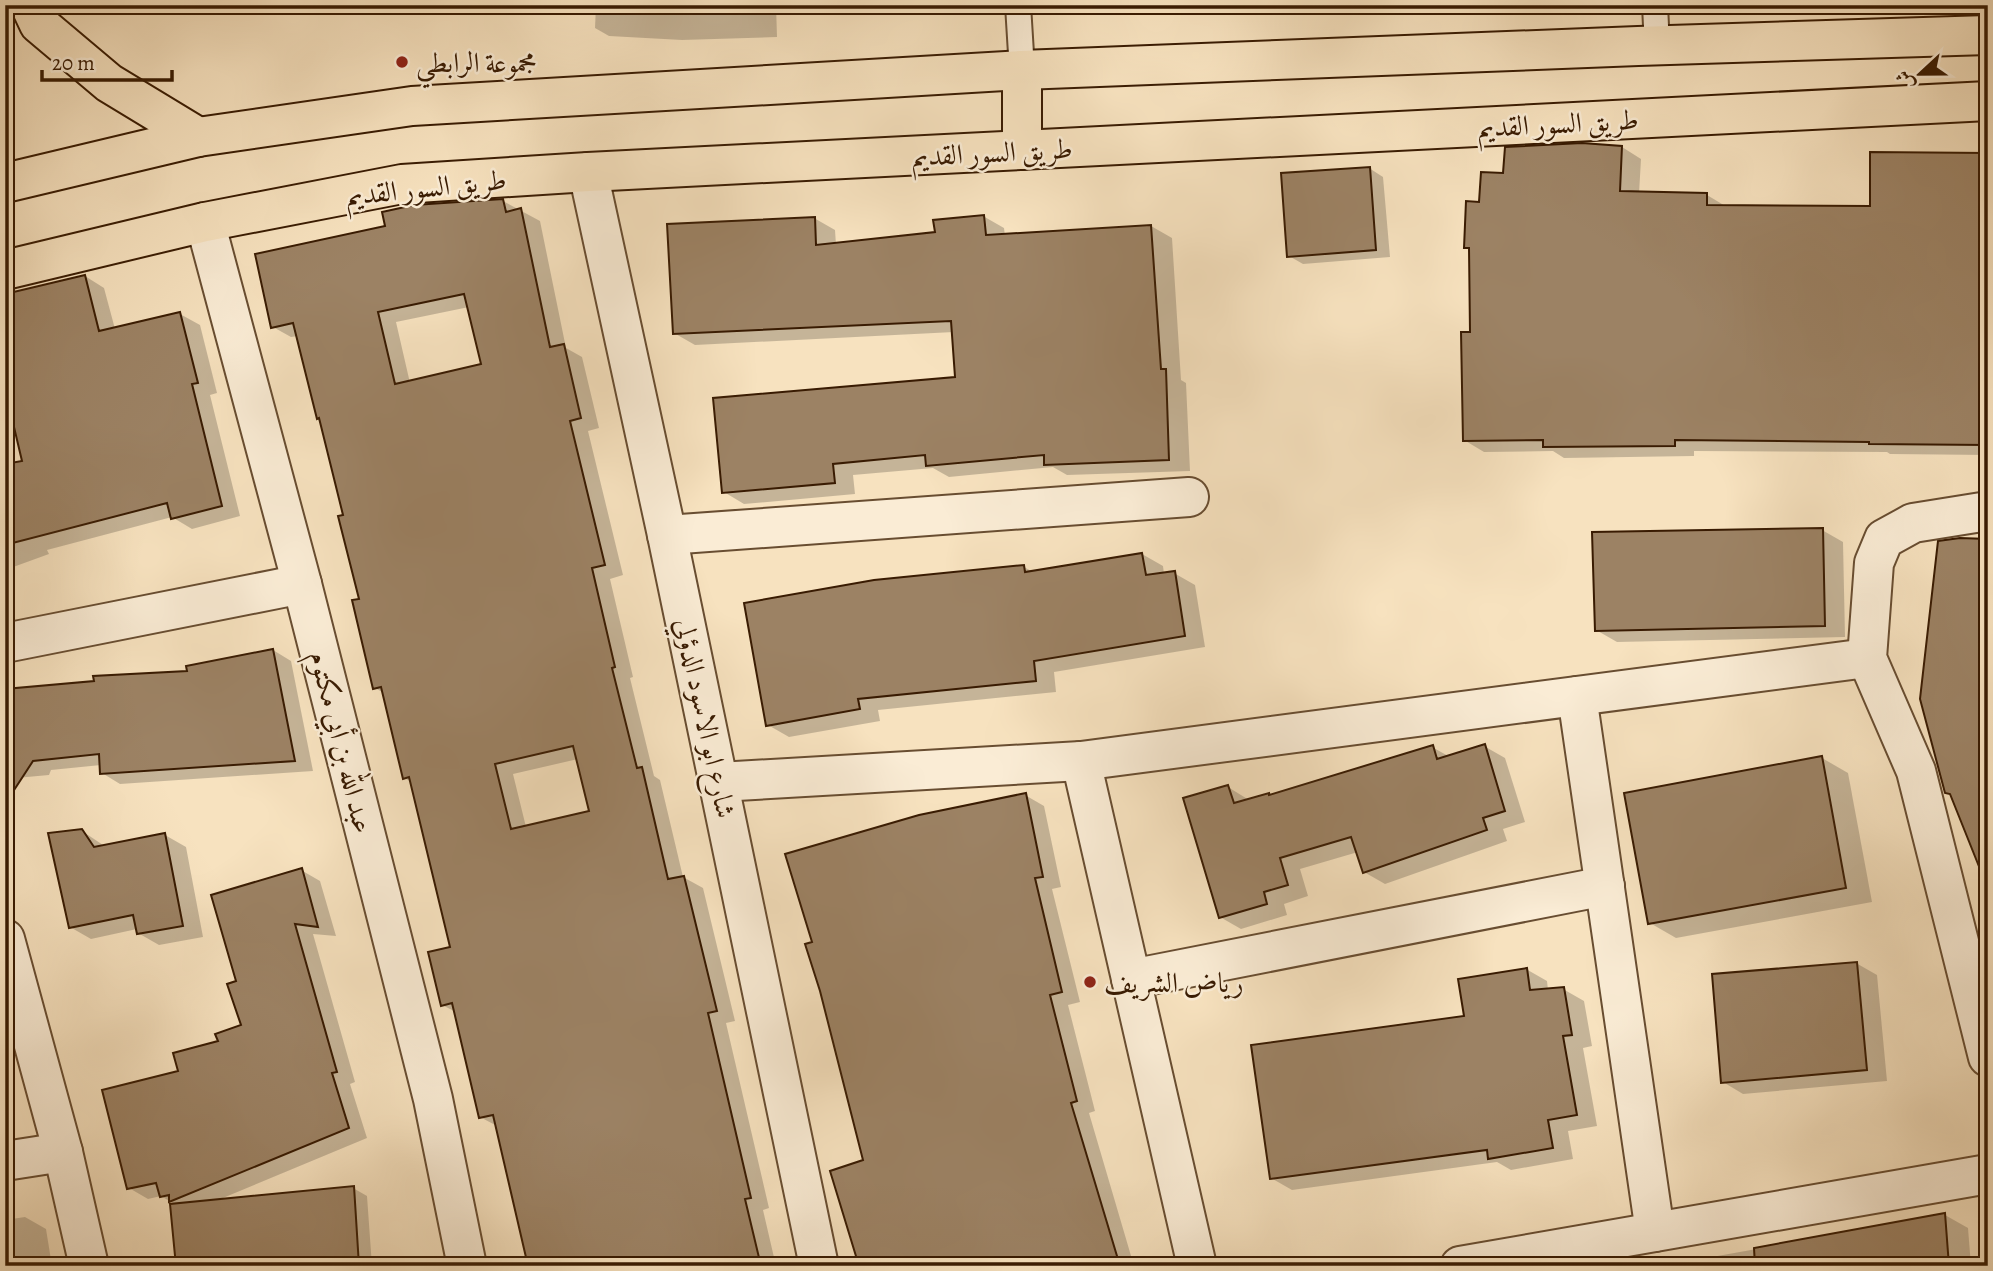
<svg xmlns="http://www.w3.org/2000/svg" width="1993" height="1271" viewBox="0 0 1993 1271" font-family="Alegreya,Amiri,serif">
<rect width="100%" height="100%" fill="#f7e2bf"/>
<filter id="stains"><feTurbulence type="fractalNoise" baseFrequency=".00286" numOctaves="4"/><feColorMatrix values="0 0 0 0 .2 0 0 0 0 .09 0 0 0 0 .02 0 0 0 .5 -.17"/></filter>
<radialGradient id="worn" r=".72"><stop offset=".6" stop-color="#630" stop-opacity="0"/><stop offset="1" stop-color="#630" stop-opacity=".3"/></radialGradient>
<!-- shadow -->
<g fill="#0003" fill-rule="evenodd">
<polygon points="596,5 776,5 777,37 682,40 609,36 595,28"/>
<polygon points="1622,147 1641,159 1639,194 1707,195 1727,207 1872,208 1988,155 1988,455 1890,454 1887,452 1694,451 1694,456 1564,458 1553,451 1484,452 1464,440 1472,334 1471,250 1466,247 1481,204 1505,175"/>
<polygon points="1369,168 1383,177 1390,257 1303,264 1289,256"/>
<path d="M503,201l37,20 26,127 16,9 17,71 -11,3 35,144 -13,4 23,98 -3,1 24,98 6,4 23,97 20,11 32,133 -9,2 43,185 -6,2 13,56h-245l-34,-140 -17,-9 -24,-105 -14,-7 10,-56 -40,-167 -8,-4 -20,-85 -9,-5 -30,-172 -47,-180 -7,1 -18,-10zM469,307l14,58 -73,18 -14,-61zM578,759l13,53 -65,15 -13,-53z"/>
<polygon points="983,216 1004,228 1005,236 1151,226 1172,238 1181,380 1186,383 1190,471 1067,475 1053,467 949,477 933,468 853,475 855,494 744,504 724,492 957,379 954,332 695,345 674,333 814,218 835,230 836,245 937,234"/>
<polygon points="85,276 104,288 115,329 180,314 200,325 217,393 210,395 240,516 192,529 172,517 47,550 49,554 5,570 5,465 24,462"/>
<polygon points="1822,530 1843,542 1845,637 1617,642 1596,630"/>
<polygon points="1988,541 1988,845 1968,835 1952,796 1946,792"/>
<polygon points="1142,554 1163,566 1164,574 1174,573 1195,585 1205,647 1054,672 1056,692 878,710 880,721 789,737 768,725 1024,567 1033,572"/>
<polygon points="273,650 291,661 313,771 120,784 102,773 101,765 51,770 49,775 5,779 5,691 189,672"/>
<polygon points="1484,746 1505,758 1525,822 1503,829 1507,841 1385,884 1364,872 1358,852 1300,869 1308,896 1284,904 1287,915 1241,929 1220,917 1228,787 1249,800 1269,795 1271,796 1432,747 1450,757"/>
<polygon points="1822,758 1848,773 1872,902 1676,938 1650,923"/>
<polygon points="1025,795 1044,806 1061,887 1052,889 1080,1002 1068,1005 1095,1111 1089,1113 1134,1266 861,1266 865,1162 814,943"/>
<polygon points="82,831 106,847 165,835 186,847 203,937 159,945 138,933 137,929 91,939 70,927"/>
<polygon points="301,870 320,881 336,936 313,934 355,1082 350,1084 367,1138 218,1200 353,1188 367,1196 372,1266 178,1266 176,1205 161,1196 148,1199 129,1188 180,1072 243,1026 238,982"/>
<polygon points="1856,963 1877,975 1887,1081 1743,1094 1723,1082"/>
<polygon points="1526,969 1547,981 1548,990 1563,989 1584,1001 1592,1046 1583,1048 1597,1126 1568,1131 1573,1159 1511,1170 1497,1162 1292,1190 1271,1178"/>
<polygon points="1945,1215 1968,1228 1971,1266 1662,1266"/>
<polygon points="25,1217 46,1229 52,1266 5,1266 5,1220"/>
</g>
<!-- building -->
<g fill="#9c8264" stroke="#391b02" stroke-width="2" fill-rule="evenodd">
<polygon points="1582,143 1622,146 1620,191 1707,193 1707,205 1870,206 1870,152 1988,153 1987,445 1869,444 1869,442 1675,440 1675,446 1543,447 1543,440 1463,441 1461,332 1470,332 1469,248 1464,248 1466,201 1479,202 1481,172 1503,173 1505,147"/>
<polygon points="1370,167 1376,250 1287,257 1281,173"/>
<path d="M503,199l3,13 15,-4 29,139 14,-3 17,74 -11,3 35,144 -13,3 23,99 -3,1 25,100 5,-1 26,112 16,-3 33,135 -9,2 43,185 -6,1 16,67h-233l-35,-151 -14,3 -27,-115 -11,3 -13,-54 22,-5 -41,-170 -6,2 -22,-92 -8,2 -21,-89 7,-1 -21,-83 5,-1 -24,-97 -2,1 -24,-96 -22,5 -16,-74 130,-28 -3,-14 32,-7zM464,294l17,70 -86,20 -17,-72zM573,746l16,65 -78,18 -16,-65z"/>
<polygon points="984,215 986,235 1151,225 1161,369 1166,369 1169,460 1044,465 1044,455 926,466 925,455 833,464 835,483 722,493 713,398 955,377 951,321 673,334 667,224 815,217 816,245 935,232 933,220"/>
<polygon points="85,275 99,331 180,312 198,383 192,384 222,506 171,519 167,503 5,545 5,464 22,461 5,389 5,294"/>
<polygon points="1823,528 1825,626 1595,631 1592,532"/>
<polygon points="1960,538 1988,539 1986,884 1950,794 1945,793 1920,699 1938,541"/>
<polygon points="1142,553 1146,575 1175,571 1185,636 1034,661 1036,681 858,699 860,709 766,726 744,603 874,580 1024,565 1025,572"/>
<polygon points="273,649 295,761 100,774 99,754 33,761 5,804 5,689 94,681 93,676 187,671 186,666"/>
<polygon points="1485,744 1505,811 1483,818 1487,830 1363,873 1351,837 1280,858 1288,885 1264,892 1267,904 1219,918 1183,798 1228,785 1234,803 1269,793 1269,795 1433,745 1437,759"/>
<polygon points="1822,756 1846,888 1648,924 1624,793"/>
<polygon points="1026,793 1043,877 1035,878 1062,992 1050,995 1077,1101 1071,1103 1120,1266 859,1266 830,1171 863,1160 820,991 805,944 812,942 785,854 919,815"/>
<polygon points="82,829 94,847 165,833 183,926 137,934 133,915 69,928 48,833"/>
<polygon points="302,868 318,927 295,924 337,1072 332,1073 349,1128 169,1202 169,1195 160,1197 156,1183 127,1189 102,1090 178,1071 173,1053 218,1041 215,1034 241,1025 227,984 236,981 211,895"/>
<polygon points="1857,962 1867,1070 1721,1083 1712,974"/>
<polygon points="1527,968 1530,990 1564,987 1572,1035 1563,1036 1577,1115 1548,1120 1553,1148 1488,1159 1487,1150 1270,1179 1251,1045 1464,1016 1458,979"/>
<polygon points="354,1186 359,1266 176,1266 170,1204"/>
<polygon points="1945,1213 1949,1266 1755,1266 1754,1248"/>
</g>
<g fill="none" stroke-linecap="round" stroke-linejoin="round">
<defs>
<g id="lane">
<polyline points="1018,5 1022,70"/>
<polyline points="1655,5 1657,47"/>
</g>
<g id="street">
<polyline points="588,172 667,535 819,1266"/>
<polyline points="205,222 302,584 433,1099 467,1266"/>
<polyline points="1988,511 1913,523 1884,539 1874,563 1867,658 1916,771 1988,1057"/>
<polyline points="667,535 1189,497"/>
<polyline points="5,643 302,584"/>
<polyline points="1577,696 1655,1232"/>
<polyline points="1081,761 1197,1266"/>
<polyline points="719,782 1081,761 1867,658"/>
<polyline points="5,939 63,1152 89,1266"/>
<polyline points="1131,979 1605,886"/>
<polyline points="5,1161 63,1152"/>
<polyline points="1460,1266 1988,1174"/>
</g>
<g id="primary">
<polyline points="30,5 39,24 109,83 198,137"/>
<polyline points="1022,150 1022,70"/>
<polyline points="5,183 198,137 412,106 1022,70 1638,46 1988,35"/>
<polyline points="5,270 205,222 402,184 588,172 1988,101"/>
</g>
</defs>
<!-- lane casing -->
<use href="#lane" stroke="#684d31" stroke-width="28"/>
<!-- street casing -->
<use href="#street" stroke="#684d31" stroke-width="42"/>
<!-- primary casing -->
<use href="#primary" stroke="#391b02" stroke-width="42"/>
<!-- lane -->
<use href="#lane" stroke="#faecd5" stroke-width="24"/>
<!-- street -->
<use href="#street" stroke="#faecd5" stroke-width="38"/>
<!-- primary -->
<use href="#primary" stroke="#f7e2bf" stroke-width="38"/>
</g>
<!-- markers -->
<g fill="#8f2418" stroke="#faecd5" stroke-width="2.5">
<circle cx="402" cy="62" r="7"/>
<circle cx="1090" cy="982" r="7"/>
</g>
<g text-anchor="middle" stroke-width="5" stroke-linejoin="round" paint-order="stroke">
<!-- poi labels -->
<g font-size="28" fill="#391b02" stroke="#faecd5" text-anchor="start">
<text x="416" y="72">مجموعة الرابطي</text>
<text x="1104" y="992">رياض الشريف</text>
</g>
<!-- street labels -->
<g font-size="28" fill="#391b02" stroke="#faecd5">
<text transform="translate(1558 123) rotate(-3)" y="10">طريق السور القديم</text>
<text transform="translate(992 152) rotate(-3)" y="10">طريق السور القديم</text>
<text transform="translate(426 187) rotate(-6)" y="10">طريق السور القديم</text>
<text transform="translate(706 718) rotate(78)" y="10">شارع ابو الاسود الدؤلي</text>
<text transform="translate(342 742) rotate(76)" y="10">عبد الله بن أبي مكتوم</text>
</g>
</g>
<!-- margin -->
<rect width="1993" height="1271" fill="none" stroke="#f7e2bf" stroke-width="28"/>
<rect x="7" y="7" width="1979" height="1257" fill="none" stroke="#391b02" stroke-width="3.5"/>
<rect x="14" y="14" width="1965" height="1243" fill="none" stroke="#391b02" stroke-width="2"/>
<!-- north arrow -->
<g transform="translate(1920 74) rotate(248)" stroke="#faecd5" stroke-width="5" paint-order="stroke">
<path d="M0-5L12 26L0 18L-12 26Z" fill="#391b02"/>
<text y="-10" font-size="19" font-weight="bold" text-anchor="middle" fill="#391b02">ش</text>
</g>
<!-- scale -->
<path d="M42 70v10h130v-10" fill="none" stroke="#391b02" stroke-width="3.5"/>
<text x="52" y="70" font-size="21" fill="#391b02" stroke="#faecd5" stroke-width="5" paint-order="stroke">20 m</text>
<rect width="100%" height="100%" filter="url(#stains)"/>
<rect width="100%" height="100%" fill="url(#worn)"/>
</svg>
